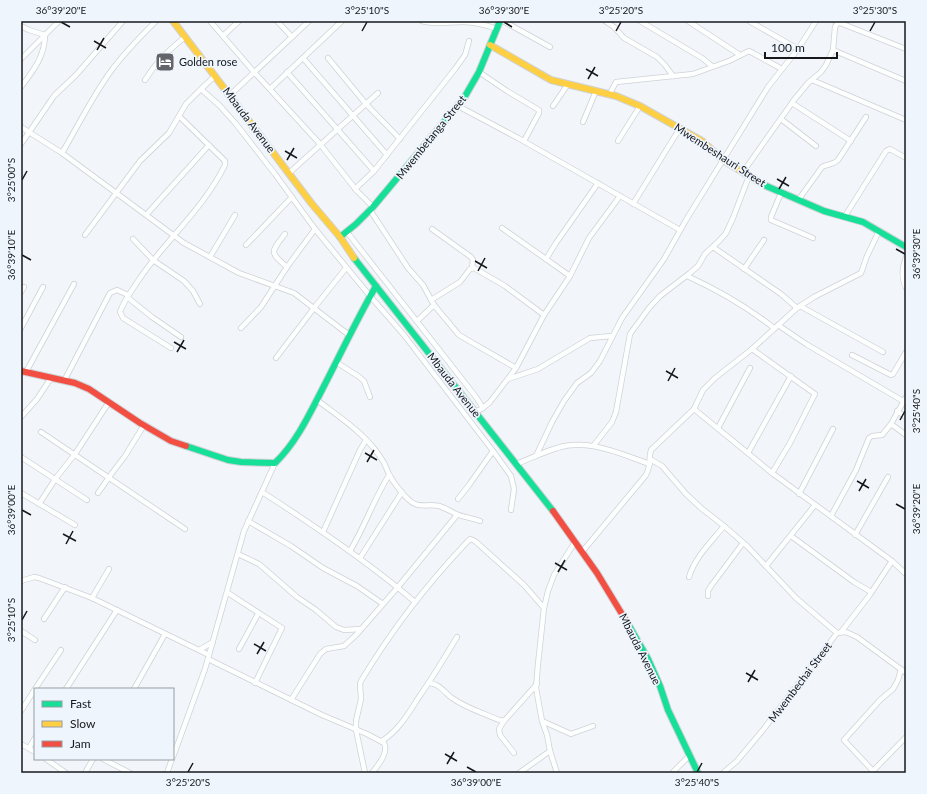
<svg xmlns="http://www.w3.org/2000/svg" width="927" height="794" viewBox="0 0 927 794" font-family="Lato,sans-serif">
<rect width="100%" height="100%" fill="#f2f5fa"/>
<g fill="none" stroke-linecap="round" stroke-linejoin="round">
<defs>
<g id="street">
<polyline points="210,21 254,72 320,144 357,191 373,207"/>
<polyline points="277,21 292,37"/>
<path d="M422,21c14,4 27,1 41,1 12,0 23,3 34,7"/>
<polyline points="503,21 550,47"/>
<polyline points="605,21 614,27 624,38 657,57 665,65 673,76"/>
<polyline points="640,21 702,58 712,66"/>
<polyline points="688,21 740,55"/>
<polyline points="749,21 798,49"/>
<polyline points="835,21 906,49"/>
<path d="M21,26l8,4 16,5c0,21 -12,36 -24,52"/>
<polyline points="223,36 239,21"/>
<polyline points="833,50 906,81"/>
<polyline points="303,58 387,155"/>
<polyline points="328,58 366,104 400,139"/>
<polyline points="21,59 59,21"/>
<polyline points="287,72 374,171"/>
<polyline points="479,72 507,91 539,110 539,113 524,141"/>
<path d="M145,80c11,-18 24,-30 40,-43"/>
<polyline points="812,80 906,120"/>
<polyline points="201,89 220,106 236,124 275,174 315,229 370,296 404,335 493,451 511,476 514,489 511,510"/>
<polyline points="270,89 342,21"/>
<polyline points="230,95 309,21"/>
<polyline points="609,95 616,82 693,74 729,61 749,51 782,69"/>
<polyline points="792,103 851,141"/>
<polyline points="458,106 518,138 680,230"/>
<polyline points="553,106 568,84"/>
<polyline points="781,119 816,146"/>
<polyline points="583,122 596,91"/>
<polyline points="21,127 62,153 184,243 239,273 294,293 349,335"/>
<polyline points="618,141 640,106"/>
<polyline points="21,144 54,96 76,75 123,21"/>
<path d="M62,153c16,-27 30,-56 49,-82 13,-18 29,-34 45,-50"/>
<polyline points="743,172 794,100 808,83 821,72 826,65 833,50 835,27 839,21"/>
<polyline points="289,173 378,93"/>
<polyline points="355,189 374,171 455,69 465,55 469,41"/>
<polyline points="781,193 771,217 771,220 813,238"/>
<path d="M799,199l23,-32c6,-4 10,-1 16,-7l28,-43"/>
<polyline points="633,204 680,128"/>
<polyline points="370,210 408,268 423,285 434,305 459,335 516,368"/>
<polyline points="147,214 209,145"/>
<polyline points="845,216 886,151 890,149 906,158"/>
<polyline points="502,228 570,276"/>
<polyline points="432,229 471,257 473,260 472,268"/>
<polyline points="347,232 476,397 483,408"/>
<path d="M285,234c-14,18 -16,18 2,33"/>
<polyline points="85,235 140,161 169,133 186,104 201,89 215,76"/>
<polyline points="133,239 153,260 184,281 193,291 200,304"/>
<polyline points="246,245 292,197"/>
<polyline points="713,247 781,294 797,308"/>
<polyline points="210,257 235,215"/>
<path d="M906,257c-4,11 -5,20 0,31"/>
<polyline points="546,259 556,243 598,183"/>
<polyline points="744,269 764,240"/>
<path d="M687,276c31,14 60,31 87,52"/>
<polyline points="21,292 24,287"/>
<polyline points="127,297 152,317 181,337"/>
<polyline points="431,300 460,282 470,269 474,268 505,286 544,315"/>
<polyline points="800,306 883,352"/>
<polyline points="417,321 434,305"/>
<polyline points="778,325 806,344 903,401"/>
<polyline points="21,328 43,287"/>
<polyline points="241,328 261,307 287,267 315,229"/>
<path d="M171,348l-48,-30 -3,-6c4,-12 13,-23 20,-34 27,-39 64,-70 85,-113v-4l-46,-45"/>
<polyline points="752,349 815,394 790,443 772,473"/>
<polyline points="852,355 891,375 893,374 906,352"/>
<polyline points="276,358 314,308 346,268"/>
<polyline points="336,362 358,376 364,381 370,397"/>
<polyline points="26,372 74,284"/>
<polyline points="508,379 538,369 590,338 612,336"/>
<polyline points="64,381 110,293 117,290 128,295"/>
<path d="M317,400c25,19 51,35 67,63 2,3 3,8 5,11 4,8 18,27 26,30 7,3 17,0 24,2 7,2 11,5 17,8 7,3 16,4 24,7"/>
<polyline points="694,409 772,473 892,561 906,574"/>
<polyline points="897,411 906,417"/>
<polyline points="475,412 483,408 490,402 516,368 544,315 570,276 589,238 620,196"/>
<polyline points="21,417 37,399 51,378"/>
<polyline points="891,424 906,435"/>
<polyline points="718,428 750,368"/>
<polyline points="41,432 185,529"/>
<polyline points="594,445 612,422 616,412 630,334 649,308 660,296 690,273 698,266 705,254 720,240 726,233 733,218 749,176"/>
<polyline points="748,453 791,376"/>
<polyline points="536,456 552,422 564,401 577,383 591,373 600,361 622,318 664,259 686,220 768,87 798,49 816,21"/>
<polyline points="21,457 87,500"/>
<polyline points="650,459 662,466 686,494 701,508 724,526 747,546 796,598 837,633"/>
<path d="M516,464c14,-5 27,-12 41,-16 32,-10 63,6 93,16"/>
<path d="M262,492c53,34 105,69 153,110"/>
<polyline points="21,493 75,525"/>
<polyline points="98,493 112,473 125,456 144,425"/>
<polyline points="799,494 833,429"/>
<polyline points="458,499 469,485 493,451"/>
<polyline points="39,504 56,478 75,454 109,402"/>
<polyline points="831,516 856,470 869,438 872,436 882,435 891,424 906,397"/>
<polyline points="248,521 291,546 323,568 357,586 383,604"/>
<polyline points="323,532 360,450 366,440"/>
<polyline points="855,535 888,477"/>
<polyline points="791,536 854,582 871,592"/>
<path d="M350,551c15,-25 24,-52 39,-76"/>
<path d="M582,552l64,-77c6,-12 2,-16 5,-25l43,-41 9,-19 12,-12 37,-29 45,-41 17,-11 47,-24 6,-17 12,-25"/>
<polyline points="238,554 259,564 297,597 316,610 336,627 344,630 361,629"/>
<polyline points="360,558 402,492"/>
<polyline points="766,566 815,505"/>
<path d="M689,577c6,-20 23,-36 35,-51"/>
<polyline points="21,581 34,577 39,578 92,598 209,655"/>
<polyline points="228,593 282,628 255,683"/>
<polyline points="708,596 708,591 711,586 743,543"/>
<polyline points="92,598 109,569"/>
<polyline points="44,619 65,587"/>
<polyline points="21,631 35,640"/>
<polyline points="841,632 869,596 892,561"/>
<polyline points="239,649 258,614"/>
<polyline points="199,650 213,642"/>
<path d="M208,659l114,56 45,19 17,9c5,10 -6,22 -12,30"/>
<path d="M429,683c10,0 16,10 23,15 14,10 31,15 47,22l5,1"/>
<polyline points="35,689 61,650"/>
<polyline points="66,689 117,610"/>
<polyline points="134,689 165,634"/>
<polyline points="291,700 320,654 326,649 344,646 357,634 398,587 457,515"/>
<polyline points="21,711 35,689"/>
<polyline points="542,721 571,734 593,726"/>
<path d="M382,741c17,-11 26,-27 37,-44 14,-20 26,-40 38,-60"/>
<polyline points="21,744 35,752"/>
<polyline points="29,748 35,738"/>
<polyline points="514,753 500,735 499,729 504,721 537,684"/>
<polyline points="173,757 205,669 244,531 275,463"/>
<polyline points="46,759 66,773"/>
<polyline points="103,759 130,773"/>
<polyline points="873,771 844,740 880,700 893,689 898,680 901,669"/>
<polyline points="872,772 906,737"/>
<polyline points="85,773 93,759"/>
<polyline points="167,773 172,759"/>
<path d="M365,773l-9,-43v-9l5,-22 -1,-15 1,-3c30,-50 66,-97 107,-140l2,-2 5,2 49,44 20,23"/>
<polyline points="519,773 550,751"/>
<polyline points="557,773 550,751 547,735 542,721 536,688 538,664 544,608 548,591 554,575 575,542"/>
<polyline points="672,773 690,755"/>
<polyline points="723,773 737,761 763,730 837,633 846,632 857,637 906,673"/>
</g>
<g id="fast">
<polyline points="746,174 764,185 824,211 863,222 906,247"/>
<polyline points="340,237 356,224 373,207 464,98 479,72 500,21"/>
<polyline points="354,258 553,511"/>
<path d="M186,446l42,14 13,2 34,1c22,-21 35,-50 49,-77 17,-33 33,-67 52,-100"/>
<polyline points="628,624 648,659 660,686 668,710 698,773"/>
</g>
<g id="slow">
<polyline points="173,21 312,204 340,237 354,258"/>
<polyline points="490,45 551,80 616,96 640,106 702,141 723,160 746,174"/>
</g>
<g id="jam">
<polyline points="21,371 75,383 89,389 140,423 171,441 186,446"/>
<polyline points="553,511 597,573 628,624"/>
</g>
</defs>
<!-- street casing -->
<use href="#street" stroke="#cfd2d6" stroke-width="6"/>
<!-- fast casing -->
<use href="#fast" stroke="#cfd2d6" stroke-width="8"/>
<!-- slow casing -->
<use href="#slow" stroke="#cfd2d6" stroke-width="8"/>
<!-- jam casing -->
<use href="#jam" stroke="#cfd2d6" stroke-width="8"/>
<!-- street -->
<use href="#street" stroke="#fdfefe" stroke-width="4.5"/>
<!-- fast -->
<use href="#fast" stroke="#16e098" stroke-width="6"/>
<!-- slow -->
<use href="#slow" stroke="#ffcf43" stroke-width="6"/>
<!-- jam -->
<use href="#jam" stroke="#f24e42" stroke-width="6"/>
</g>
<!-- ticks -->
<path fill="none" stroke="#16181c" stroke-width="1.5" d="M61,22l9,5M504,22l8,5M362,31l5,-9M616,31l5,-9M870,31l5,-9M94,41l12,7M97,50l7,-12M586,69l12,7M588,79l7,-12M285,151l12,7M287,160l7,-12M777,179l12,7M22,180l5,-9M779,189l7,-12M896,249l9,5M22,255l9,5M475,261l12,7M478,271l7,-13M174,342l12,7M177,352l7,-12M666,371l12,7M668,381l7,-13M900,420l5,-9M365,453l12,7M367,462l7,-12M857,481l12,7M859,491l7,-12M896,504l9,5M22,510l9,5M63,534l13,7M66,544l7,-13M555,563l12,7M558,572l7,-12M22,620l5,-9M254,644l12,7M257,654l7,-12M746,673l12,7M748,682l7,-12M445,754l12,7M447,764l7,-12M467,767l9,5M188,772l5,-9M697,772l5,-9"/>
<!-- icons -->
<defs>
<symbol id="hotel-square" viewBox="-11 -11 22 22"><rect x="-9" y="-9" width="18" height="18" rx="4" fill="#63656a" stroke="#eef5fd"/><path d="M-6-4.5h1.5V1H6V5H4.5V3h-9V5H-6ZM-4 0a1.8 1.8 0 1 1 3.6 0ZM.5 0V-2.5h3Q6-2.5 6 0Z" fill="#fff"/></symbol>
</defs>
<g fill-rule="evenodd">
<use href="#hotel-square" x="154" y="51" width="22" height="22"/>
</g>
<g text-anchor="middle" stroke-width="3.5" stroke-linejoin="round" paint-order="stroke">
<!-- poi labels -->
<g font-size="11" fill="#16181c" stroke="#eef5fd" text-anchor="start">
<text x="179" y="66">Golden rose</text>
</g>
<!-- street labels -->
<g font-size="11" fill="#16181c" stroke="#eef5fd">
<text transform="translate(249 120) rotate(53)" y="4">Mbauda Avenue</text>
<text transform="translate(431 137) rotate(-51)" y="4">Mwembetanga Street</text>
<text transform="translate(720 155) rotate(33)" y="4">Mwembeshauri Street</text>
<text transform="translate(454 385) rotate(52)" y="4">Mbauda Avenue</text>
<text transform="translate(640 649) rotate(63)" y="4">Mbauda Avenue</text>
<text transform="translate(800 682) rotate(-53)" y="4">Mwembechai Street</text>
</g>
</g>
<!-- border -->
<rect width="927" height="794" fill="none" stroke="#eef5fd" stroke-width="44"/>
<!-- legend -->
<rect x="34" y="688" width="140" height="72" fill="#eef5fd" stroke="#989da3"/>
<rect x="42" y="701" width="20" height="6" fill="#16e098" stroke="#989da3"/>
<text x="70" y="708" font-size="12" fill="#16181c">Fast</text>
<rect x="42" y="721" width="20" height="6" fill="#ffcf43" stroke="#989da3"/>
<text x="70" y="728" font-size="12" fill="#16181c">Slow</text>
<rect x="42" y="741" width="20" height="6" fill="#f24e42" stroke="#989da3"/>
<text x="70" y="748" font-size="12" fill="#16181c">Jam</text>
<!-- scale -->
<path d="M765 52v6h72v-6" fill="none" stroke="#16181c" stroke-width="2"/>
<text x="771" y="52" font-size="12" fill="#16181c" stroke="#eef5fd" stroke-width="3" paint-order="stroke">100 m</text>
<rect x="22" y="22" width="883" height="750" fill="none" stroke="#16181c" stroke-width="1.5"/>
<g font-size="10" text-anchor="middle" fill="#16181c">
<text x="61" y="14">36°39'20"E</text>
<text x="367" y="14">3°25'10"S</text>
<text x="504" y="14">36°39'30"E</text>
<text x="621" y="14">3°25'20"S</text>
<text x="875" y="14">3°25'30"S</text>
<text transform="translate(11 180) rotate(-90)" y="4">3°25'00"S</text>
<text transform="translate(916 254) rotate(-90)" y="4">36°39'30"E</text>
<text transform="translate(11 255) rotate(-90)" y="4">36°39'10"E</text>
<text transform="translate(916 411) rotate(-90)" y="4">3°25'40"S</text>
<text transform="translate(916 509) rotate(-90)" y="4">36°39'20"E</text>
<text transform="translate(11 510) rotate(-90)" y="4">36°39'00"E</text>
<text transform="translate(11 620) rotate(-90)" y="4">3°25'10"S</text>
<text x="188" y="786">3°25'20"S</text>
<text x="476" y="786">36°39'00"E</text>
<text x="697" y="786">3°25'40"S</text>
</g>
</svg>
